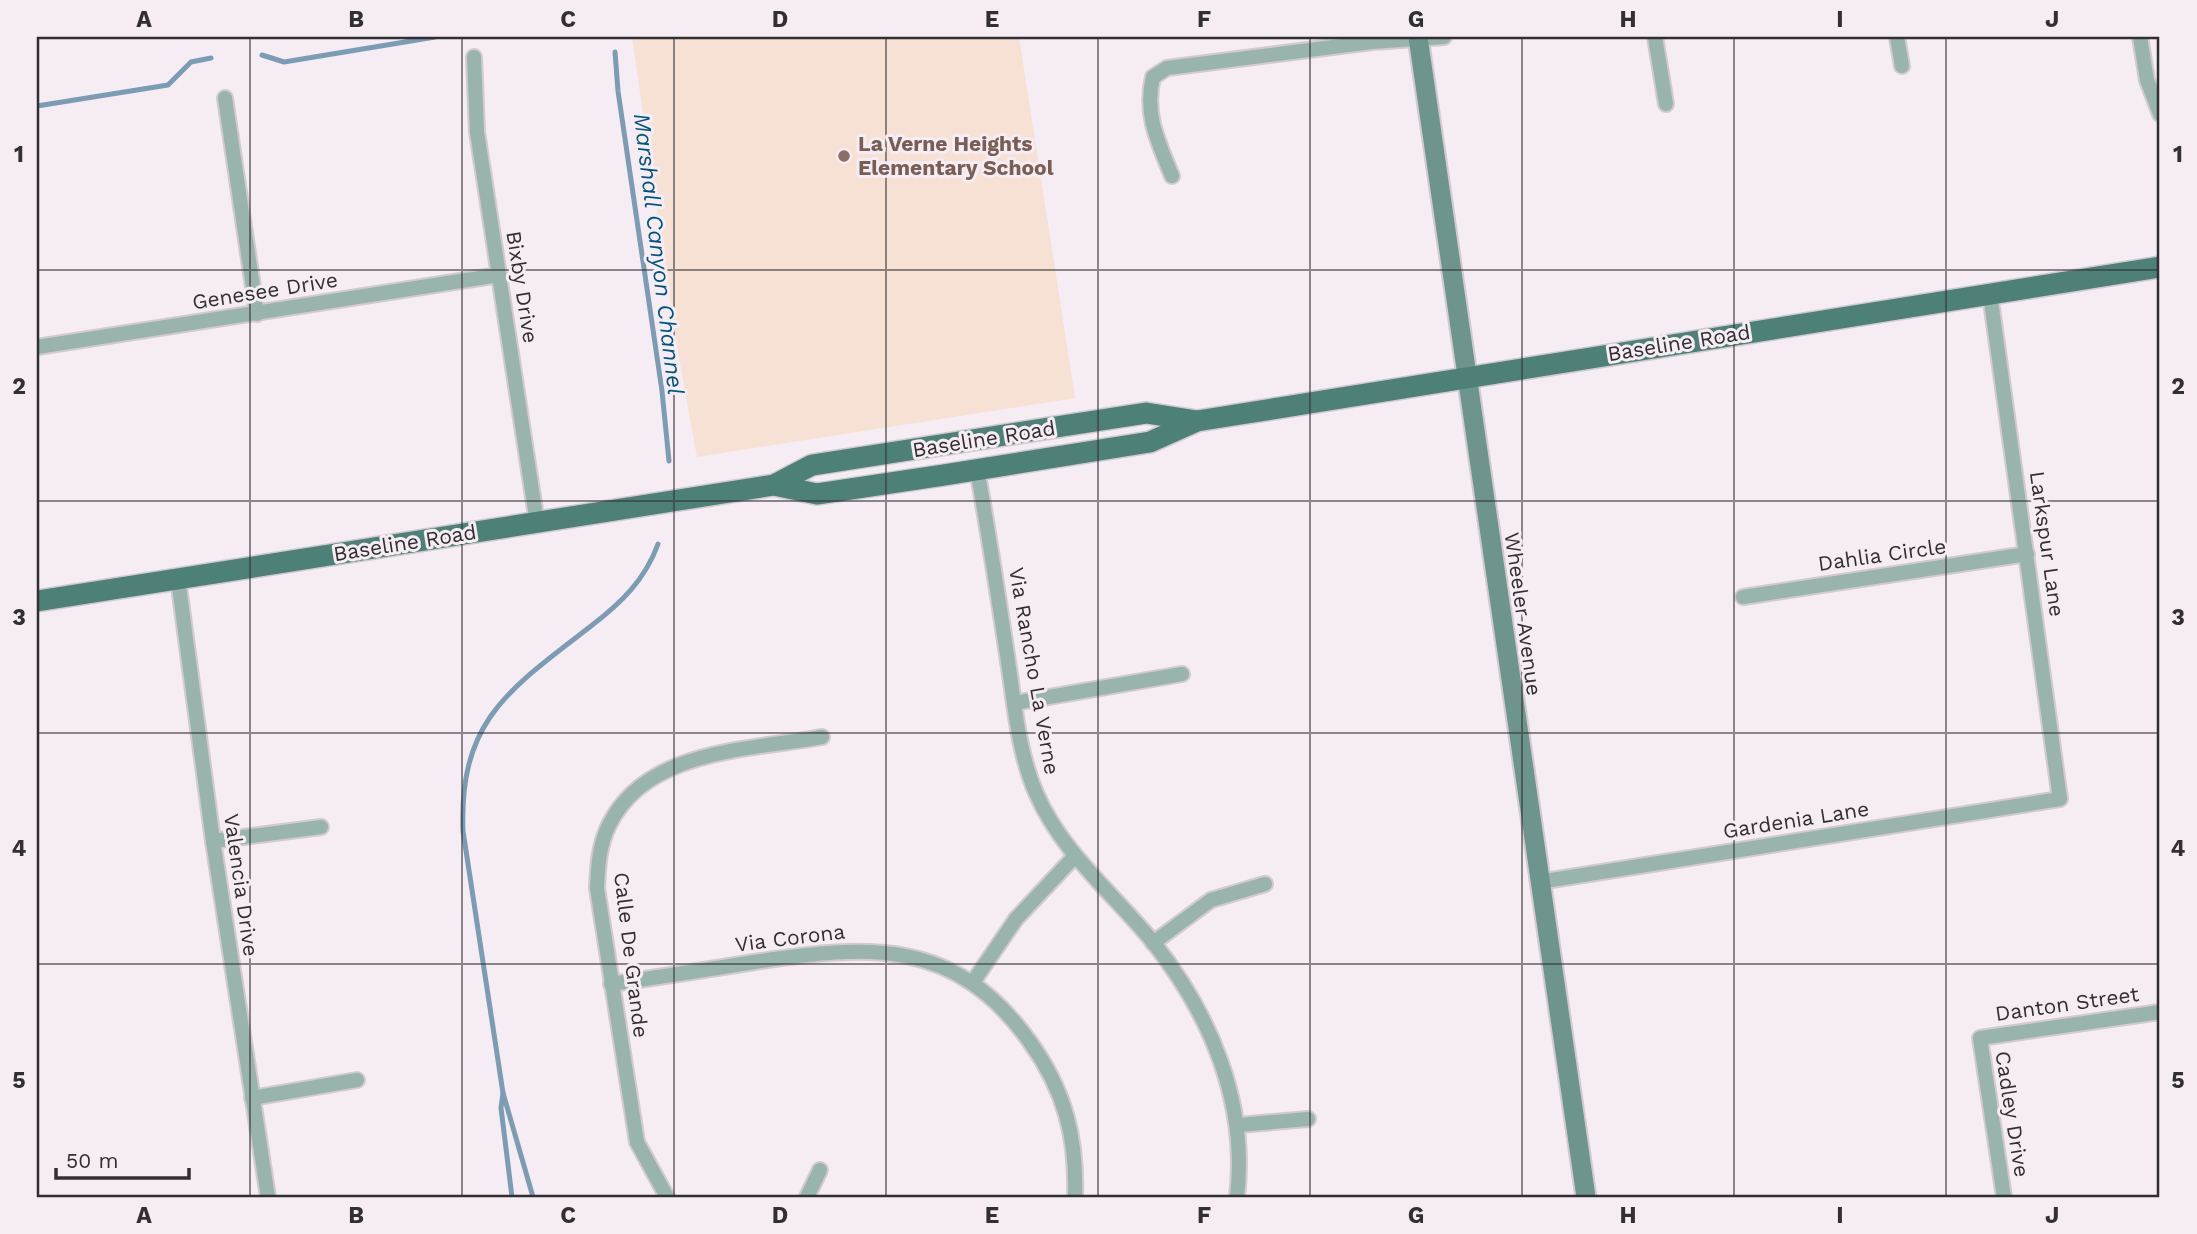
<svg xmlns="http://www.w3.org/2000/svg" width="2197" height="1234" viewBox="0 0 2197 1234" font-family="'Work Sans',sans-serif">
<rect width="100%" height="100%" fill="#f5ecf4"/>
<!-- education -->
<polygon fill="#f7e0d4" points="632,37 1019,37 1075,398 697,457 676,341"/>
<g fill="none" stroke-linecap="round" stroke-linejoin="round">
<!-- stream -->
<g stroke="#7c9cb4" stroke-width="5">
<polyline points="615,52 618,91 662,391 669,461"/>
<polyline points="262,55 284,62 435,37"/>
<polyline points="37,106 168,85 191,62 211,58"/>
<polyline points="503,1093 533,1197"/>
<path d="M512,1197l-11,-89 2,-15 -40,-262c-4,-112 47,-142 128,-205 30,-23 54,-46 67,-82"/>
</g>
<defs>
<g id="minor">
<polyline points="1655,37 1666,104"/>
<polyline points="1897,37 1902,66"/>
<polyline points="2140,37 2147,80 2160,114"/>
<polyline points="474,57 477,132 537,523"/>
<polyline points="225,98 257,314"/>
<path d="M1172,176c-14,-34 -28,-62 -19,-99l14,-9 205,-26 72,-5"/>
<polyline points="37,347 499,275"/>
<path d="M977,469c12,66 22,133 32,199 6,41 10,86 27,125 26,60 76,99 117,149 58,73 95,162 84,255"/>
<polyline points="178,579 213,841 268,1197"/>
<polyline points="1743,597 2027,554"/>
<polyline points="1014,703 1182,674"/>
<polyline points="213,841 321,827"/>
<polyline points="1539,882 2060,799 1990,294"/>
<polyline points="1153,943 1211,900 1265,884"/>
<polyline points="973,982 1016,919 1074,857"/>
<path d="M611,984c48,-7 95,-14 143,-22 115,-17 201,-25 276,80 35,49 47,96 45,155"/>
<polyline points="252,1098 357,1080"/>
<polyline points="1239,1125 1308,1119"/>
<path d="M667,1197l-30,-55 -40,-254c1,-22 2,-43 12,-63 37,-76 141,-75 213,-88"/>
<polyline points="807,1197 820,1170"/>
<polyline points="2004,1197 1980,1038 2160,1012"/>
</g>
<polyline id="secondary" points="1418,37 1586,1197"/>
<g id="primary">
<polyline points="774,485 817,494 944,475 1150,442 1197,421 1241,414 2160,267"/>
<polyline points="37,601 774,485 812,465 1146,413 1197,421"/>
</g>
</defs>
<!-- minor casing -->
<use href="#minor" stroke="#d2cad1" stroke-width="18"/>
<!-- secondary casing -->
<use href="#secondary" stroke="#d2cad1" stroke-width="23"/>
<!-- primary casing -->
<use href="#primary" stroke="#d2cad1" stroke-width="24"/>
<!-- minor -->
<use href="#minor" stroke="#99b3ad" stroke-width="14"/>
<!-- secondary -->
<use href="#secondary" stroke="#6e958d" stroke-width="19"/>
<!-- primary -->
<use href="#primary" stroke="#4d8076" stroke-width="21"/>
</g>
<!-- grid -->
<path fill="none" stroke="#322f32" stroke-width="2" stroke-opacity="0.55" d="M250,37v1160M462,37v1160M674,37v1160M886,37v1160M1098,37v1160M1310,37v1160M1522,37v1160M1734,37v1160M1946,37v1160M37,270h2123M37,501h2123M37,733h2123M37,964h2123"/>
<!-- markers -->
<circle fill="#8d6e63" stroke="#f5ecf4" stroke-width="2.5" cx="844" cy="156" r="7"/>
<g text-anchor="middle" stroke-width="6" stroke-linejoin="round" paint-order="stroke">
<!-- education labels -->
<g font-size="21" font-weight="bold" fill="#785e54" stroke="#f5ecf4" text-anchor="start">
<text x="858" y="151">La Verne Heights<tspan x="858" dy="24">Elementary School</tspan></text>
</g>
<!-- street labels -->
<g font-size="21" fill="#322f32" stroke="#f5ecf4">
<text transform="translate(522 287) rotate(81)" y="7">Bixby Drive</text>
<text transform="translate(265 291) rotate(-9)" y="7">Genesee Drive</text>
<text transform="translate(1679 343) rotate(-9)" y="7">Baseline Road</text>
<text transform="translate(984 439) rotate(-9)" y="7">Baseline Road</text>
<text transform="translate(405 543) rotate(-9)" y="7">Baseline Road</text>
<text transform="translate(2047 544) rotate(82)" y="7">Larkspur Lane</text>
<text transform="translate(1882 555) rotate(-8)" y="7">Dahlia Circle</text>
<text transform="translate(1523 614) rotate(82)" y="7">Wheeler Avenue</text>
<text transform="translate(1034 671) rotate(80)" y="7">Via Rancho La Verne</text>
<text transform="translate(1796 820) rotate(-9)" y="7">Gardenia Lane</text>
<text transform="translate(241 885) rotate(82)" y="7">Valencia Drive</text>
<text transform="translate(790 938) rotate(-7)" y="7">Via Corona</text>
<text transform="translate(631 955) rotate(83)" y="7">Calle De Grande</text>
<text transform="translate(2067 1004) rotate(-8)" y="7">Danton Street</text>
<text transform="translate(2012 1114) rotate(81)" y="7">Cadley Drive</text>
</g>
<!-- water labels -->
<g font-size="23" font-style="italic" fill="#00557e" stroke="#f5ecf4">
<text transform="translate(659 254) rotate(83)" y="8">Marshall Canyon Channel</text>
</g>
</g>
<!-- border -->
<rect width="2197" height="1234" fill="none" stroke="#f5ecf4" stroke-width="77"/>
<!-- scale -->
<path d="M56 1168v10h133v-10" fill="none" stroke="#322f32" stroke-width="3.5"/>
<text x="66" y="1168" font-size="21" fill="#322f32" stroke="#f5ecf4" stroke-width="5" paint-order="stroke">50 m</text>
<rect x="38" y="38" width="2120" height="1158" fill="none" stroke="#322f32" stroke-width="2.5"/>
<g font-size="23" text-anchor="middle" font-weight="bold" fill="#322f32">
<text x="144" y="27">A</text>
<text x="356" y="27">B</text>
<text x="568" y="27">C</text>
<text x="780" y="27">D</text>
<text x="992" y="27">E</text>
<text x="1204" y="27">F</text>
<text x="1416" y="27">G</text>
<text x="1628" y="27">H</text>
<text x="1840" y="27">I</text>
<text x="2052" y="27">J</text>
<text x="19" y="162">1</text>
<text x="2178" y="162">1</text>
<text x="19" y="394">2</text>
<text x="2178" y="394">2</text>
<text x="19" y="625">3</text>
<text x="2178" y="625">3</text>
<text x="19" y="856">4</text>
<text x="2178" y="856">4</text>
<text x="19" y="1088">5</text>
<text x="2178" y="1088">5</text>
<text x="144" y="1223">A</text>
<text x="356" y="1223">B</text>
<text x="568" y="1223">C</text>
<text x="780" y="1223">D</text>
<text x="992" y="1223">E</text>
<text x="1204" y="1223">F</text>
<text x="1416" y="1223">G</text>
<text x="1628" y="1223">H</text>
<text x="1840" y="1223">I</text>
<text x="2052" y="1223">J</text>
</g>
</svg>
